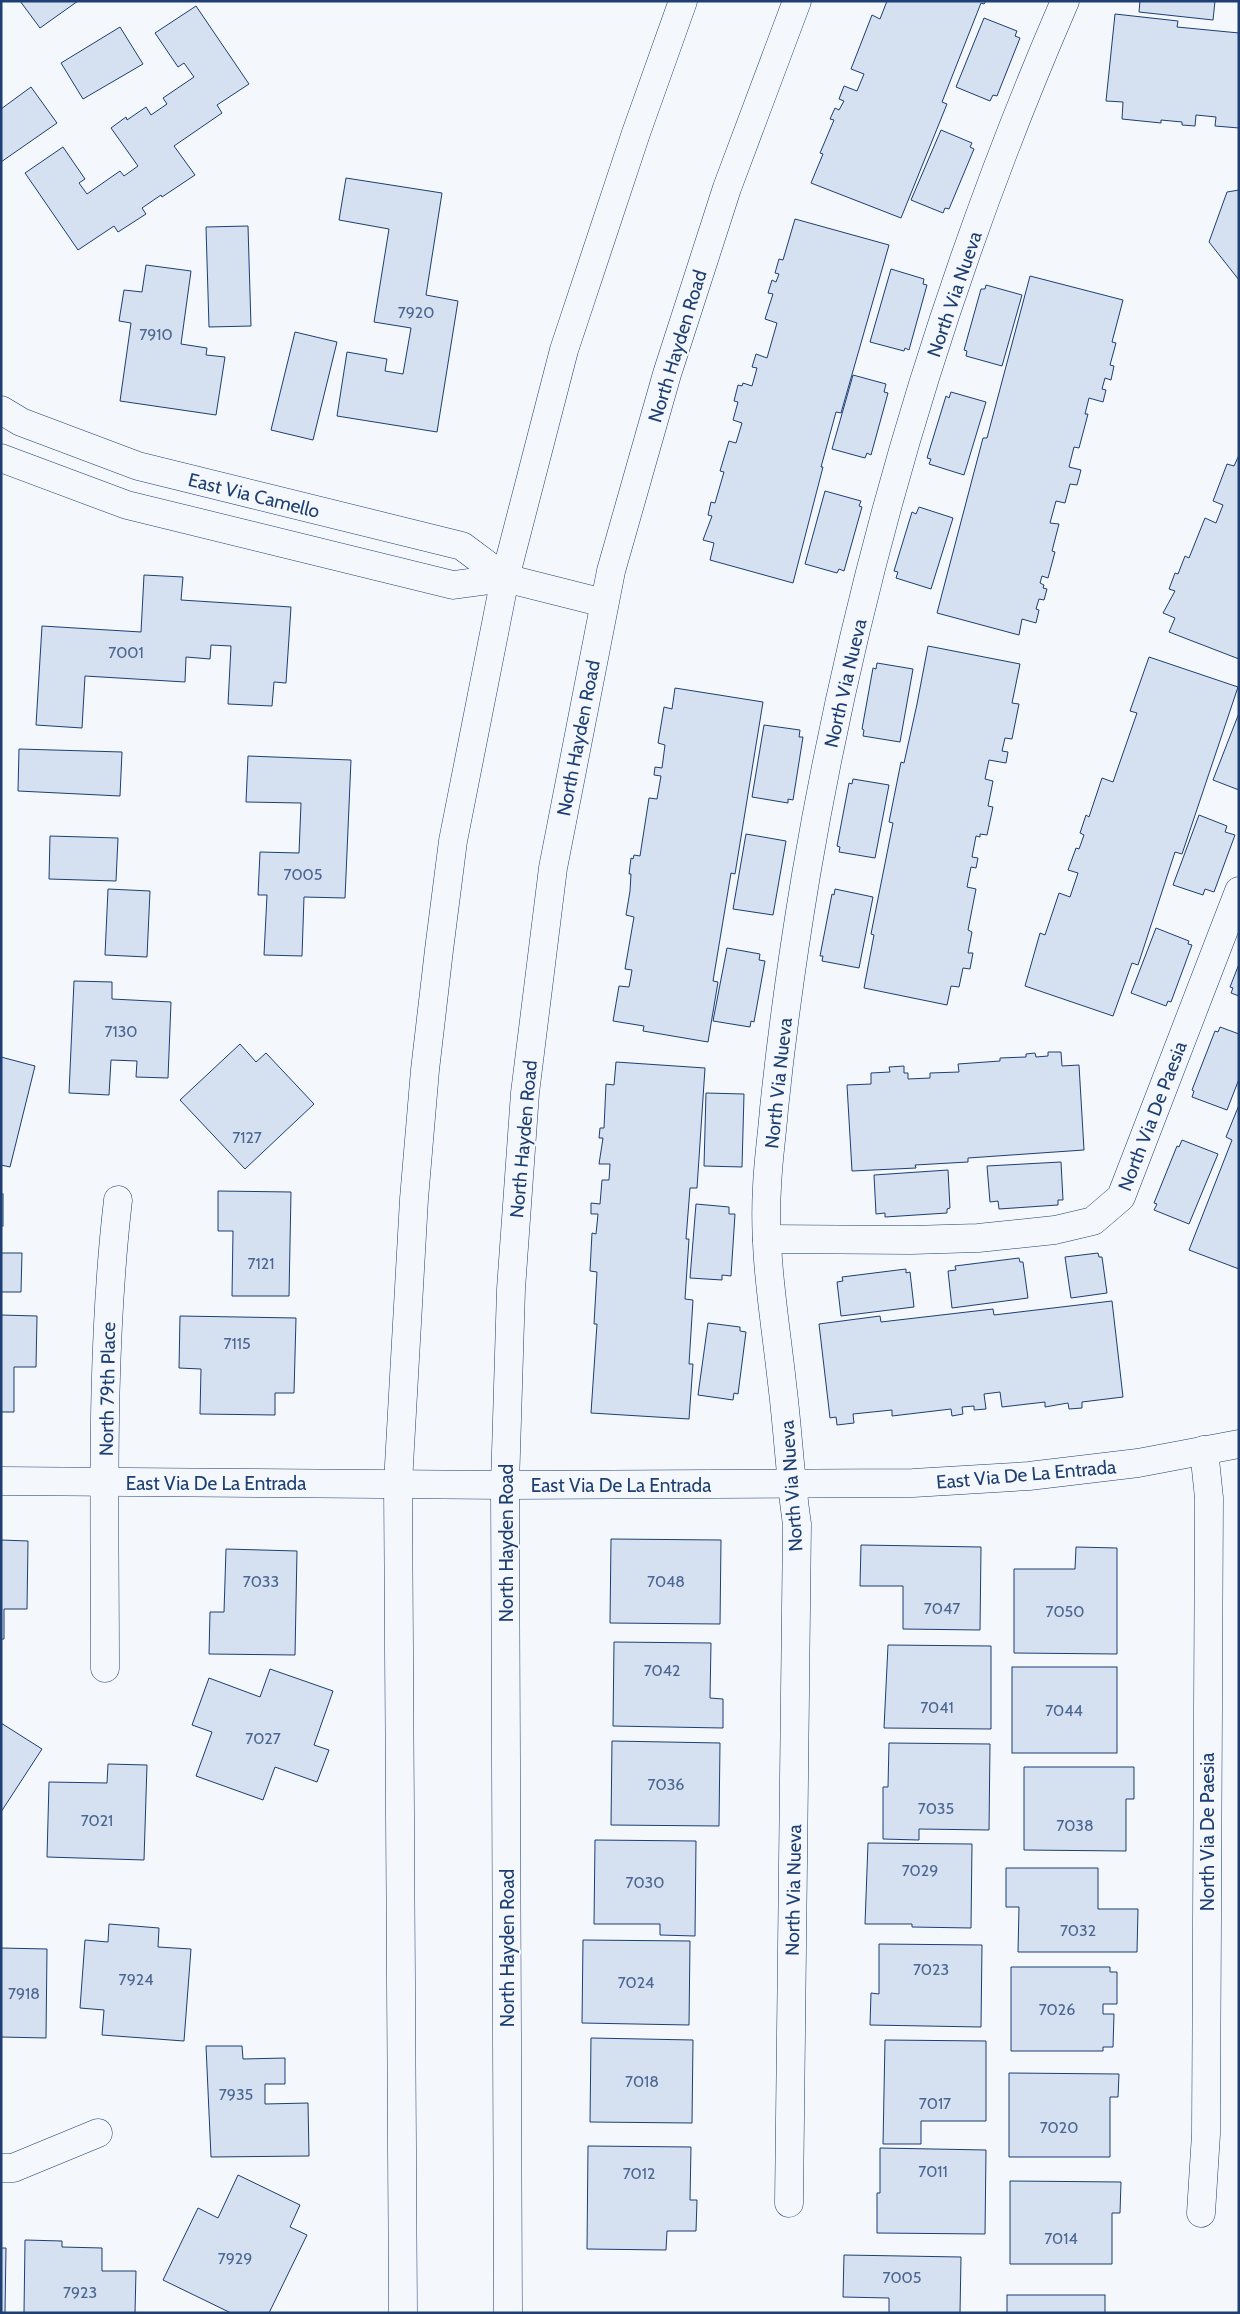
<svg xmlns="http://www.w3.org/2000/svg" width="1240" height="2314" viewBox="0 0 1240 2314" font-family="Cabin,sans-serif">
<rect width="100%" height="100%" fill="#f4f7fb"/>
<!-- building -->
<g fill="#d5e0f0" stroke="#1d3f73">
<polygon points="20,1 78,1 40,28"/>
<polygon points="887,1 986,1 984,4 981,3 942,102 947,104 901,218 811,183 823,154 820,153 834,120 830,119 835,108 839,110 844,101 839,99 844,86 857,91 864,74 851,69 872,15 880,19"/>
<polygon points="1140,1 1215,1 1213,20 1139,12"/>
<polygon points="196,6 249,84 217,105 222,113 174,146 195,175 162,197 161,195 142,208 146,214 118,232 114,226 78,250 25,173 63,147 85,179 79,183 87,194 120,171 124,176 138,166 111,128 126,117 127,120 146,107 151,115 167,104 163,98 194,77 184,63 178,67 155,33"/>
<polygon points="1115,14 1178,21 1177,27 1239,33 1239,128 1215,126 1216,117 1196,115 1195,126 1182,125 1182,122 1161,120 1161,123 1122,119 1123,102 1106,101"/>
<polygon points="984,18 1017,31 1015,36 1020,38 997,96 993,95 990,101 956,87"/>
<polygon points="120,27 143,64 83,99 61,63"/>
<polygon points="31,87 57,123 1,162 1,109"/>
<polygon points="941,130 972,143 970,147 974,149 949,209 945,208 943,213 911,200"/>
<polygon points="346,178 442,193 426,295 458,301 437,432 337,416 347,352 387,359 385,371 403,374 411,328 374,322 389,229 339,220"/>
<polygon points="1239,190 1239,280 1209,242 1227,192"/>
<polygon points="795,219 889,245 841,413 836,412 821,467 823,467 793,583 710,560 714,543 703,540 712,516 708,515 711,502 715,503 724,472 720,471 729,441 736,443 742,423 733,420 738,402 734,401 738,385 742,386 743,383 752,386 757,368 752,367 756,354 767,358 777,323 765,319 773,294 768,293 772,280 776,282 779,274 775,273 779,259 783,260"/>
<polygon points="248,226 251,326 209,327 206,227"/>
<polygon points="146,265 191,271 181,344 207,348 206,355 225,357 216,415 120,401 131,323 119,321 124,290 142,292"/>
<polygon points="891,269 924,279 923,284 927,285 909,350 905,348 904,351 870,342"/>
<polygon points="1030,276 1123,300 1112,342 1116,343 1110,365 1114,366 1111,380 1105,378 1102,389 1106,390 1103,402 1089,398 1085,414 1088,414 1079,448 1074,447 1069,467 1081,470 1077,485 1070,484 1065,503 1056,501 1050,523 1059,524 1052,551 1055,552 1048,578 1042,576 1040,583 1044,585 1043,588 1047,589 1044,600 1039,599 1036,609 1039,610 1036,623 1022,619 1019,635 937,613 983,438 987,438"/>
<polygon points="986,285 1022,295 1002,366 966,356 967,351 964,350 981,289 985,289"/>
<polygon points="295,332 337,342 313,440 271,430"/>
<polygon points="853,375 886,384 884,392 888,393 871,455 867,453 865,458 832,449"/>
<polygon points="951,392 986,402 964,475 929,464 931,459 927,458 946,396 949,398"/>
<polygon points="1239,455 1239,659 1169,632 1175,618 1163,613 1175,591 1169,589 1175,573 1178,574 1185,556 1189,558 1205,518 1216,523 1223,505 1213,501 1227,464 1234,466"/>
<polygon points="825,491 861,501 859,506 862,507 844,571 839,569 837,573 805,564"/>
<polygon points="919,507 953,518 931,589 896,578 898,572 894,571 912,512 916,514"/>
<polygon points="144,575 183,577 181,600 291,607 286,683 274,682 272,706 228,704 231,646 211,645 210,659 186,657 185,682 85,676 82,728 36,725 42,626 141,632"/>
<polygon points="928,646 1020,664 1012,703 1019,704 1012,739 1005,738 1002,751 1008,752 1006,763 989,760 985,779 993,781 988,806 993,807 987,835 980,834 980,837 976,836 972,857 978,858 976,868 971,867 967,887 976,889 968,930 972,932 968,953 973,953 970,969 963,968 959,987 951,986 947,1005 864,988 874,935 871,934 893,823 889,822 901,762 904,763 917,704"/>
<polygon points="1149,657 1238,687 1182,854 1175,852 1138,965 1132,963 1113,1016 1025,986 1040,933 1045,935 1059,893 1070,897 1078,873 1068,870 1076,848 1079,849 1084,835 1080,833 1086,815 1089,817 1102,778 1113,782 1137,713 1130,711"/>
<polygon points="877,663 913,669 900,742 863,736 864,730 862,729 873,668 876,669"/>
<polygon points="675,688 763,702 735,874 731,873 713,981 718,982 708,1042 643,1031 644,1026 613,1021 619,986 629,987 632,970 625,969 634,917 626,915 630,891 631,874 629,874 631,858 633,859 634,855 640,856 649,798 657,799 661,776 654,775 655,767 662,768 665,745 658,743 664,707 672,709"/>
<polygon points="1239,713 1239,790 1213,780"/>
<polygon points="764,725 800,730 799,737 803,737 793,800 788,799 788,803 752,797"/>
<polygon points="19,749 122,752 120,796 18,791"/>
<polygon points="248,756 351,760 345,898 304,897 302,956 264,955 267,895 258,895 260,852 299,853 301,803 246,802"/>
<polygon points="853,779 889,785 875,858 839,852 840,847 837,846 849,783 852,784"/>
<polygon points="1199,815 1227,826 1225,832 1235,835 1214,892 1205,889 1203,895 1173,885"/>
<polygon points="746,834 786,841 773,915 733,909"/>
<polygon points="50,836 118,838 116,881 49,879"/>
<polygon points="108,889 150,891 147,957 105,955"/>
<polygon points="835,889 873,897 859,968 822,961 823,956 820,956 832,894 834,895"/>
<polygon points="1156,928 1189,941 1188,944 1192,945 1171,1002 1168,1001 1166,1006 1131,993"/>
<polygon points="727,948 760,954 759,960 765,961 754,1022 751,1021 750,1027 713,1021"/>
<polygon points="1239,964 1239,996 1231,993 1233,988 1230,987"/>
<polygon points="74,981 112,982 112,999 171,1002 168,1078 136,1077 137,1061 111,1060 109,1095 69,1093"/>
<polygon points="1220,1027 1239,1034 1239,1079 1227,1110 1192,1097 1194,1091 1192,1090 1215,1031 1218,1032"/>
<polygon points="240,1044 256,1062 266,1053 314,1104 245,1169 180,1100"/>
<polygon points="1048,1052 1061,1052 1062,1066 1079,1065 1084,1150 968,1158 968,1162 915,1165 916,1168 852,1171 847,1085 871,1084 871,1073 890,1072 889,1067 904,1066 904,1073 908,1073 908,1079 930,1078 930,1073 959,1072 958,1064 1000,1061 1000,1058 1026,1057 1026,1054 1035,1053 1036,1057 1048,1056"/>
<polygon points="1,1057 35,1066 10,1167 1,1165"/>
<polygon points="616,1062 705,1068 697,1188 690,1188 686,1239 689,1239 685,1299 693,1300 689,1364 693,1364 689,1419 591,1413 597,1324 594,1324 597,1272 590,1271 592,1233 596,1234 598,1214 591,1214 591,1203 600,1204 602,1180 609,1180 610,1164 599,1164 603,1138 599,1138 600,1128 604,1128 606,1084 614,1085"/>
<polygon points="706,1093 744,1094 742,1167 704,1166"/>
<polygon points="1239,1105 1239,1269 1189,1250 1232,1140 1226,1137"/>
<polygon points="1182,1140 1218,1154 1189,1224 1154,1210 1157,1204 1154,1203 1177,1146 1179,1147"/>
<polygon points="1061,1162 1063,1200 1058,1200 1058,1205 999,1209 998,1201 990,1202 987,1166"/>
<polygon points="948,1170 950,1208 947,1209 947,1213 885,1217 885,1213 876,1214 874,1175"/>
<polygon points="218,1191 291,1192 289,1296 232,1296 233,1231 218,1231"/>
<rect x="1" y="1194" width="2" height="32"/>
<polygon points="696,1204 729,1207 729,1214 735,1214 731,1276 722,1275 722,1280 690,1278"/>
<polygon points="1,1253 22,1253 21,1292 1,1292"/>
<polygon points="1098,1253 1099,1257 1102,1257 1107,1293 1071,1298 1065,1257"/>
<polygon points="1019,1258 1020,1262 1023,1262 1028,1298 952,1308 948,1271 956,1270 955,1266"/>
<polygon points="906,1269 906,1273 910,1272 914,1307 841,1316 837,1282 843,1281 842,1277"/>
<polygon points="1112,1301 1123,1397 1082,1402 1082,1408 1069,1409 1068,1403 1045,1407 1045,1402 1002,1407 1000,1392 984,1394 986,1409 974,1410 974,1406 962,1407 963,1414 952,1416 951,1409 892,1416 892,1410 853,1414 854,1423 837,1425 836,1417 830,1418 819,1324 880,1316 881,1322 993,1309 994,1315"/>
<polygon points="1,1315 37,1316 36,1367 14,1367 14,1412 1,1412"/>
<polygon points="180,1316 296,1318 294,1393 275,1393 275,1415 200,1414 201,1369 179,1368"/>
<polygon points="708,1323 740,1327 740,1331 746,1332 738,1394 734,1393 733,1400 698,1395"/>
<polygon points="611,1539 721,1540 720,1624 610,1623"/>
<polygon points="1,1540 28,1541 27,1609 4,1609 4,1639 1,1639"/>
<polygon points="861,1545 981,1547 980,1630 903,1629 903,1586 860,1586"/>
<polygon points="1076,1547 1117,1548 1117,1654 1014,1653 1014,1569 1075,1569"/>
<polygon points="226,1549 297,1551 295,1655 209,1654 210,1612 224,1612"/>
<polygon points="614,1642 711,1643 710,1698 723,1699 723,1728 613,1726"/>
<polygon points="888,1645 991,1646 991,1729 884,1728"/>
<rect x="1012" y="1667" width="105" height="86"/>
<polygon points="270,1669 333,1691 314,1745 329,1750 317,1782 275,1767 263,1800 196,1776 212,1732 192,1725 209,1678 260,1697"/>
<polygon points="1,1723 42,1749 1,1812"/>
<polygon points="612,1741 720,1743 719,1826 611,1825"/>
<polygon points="889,1743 990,1744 989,1830 919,1829 919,1840 883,1839 883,1787 888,1787"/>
<polygon points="108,1764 147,1765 144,1860 47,1857 49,1782 107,1783"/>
<polygon points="1024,1767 1134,1767 1134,1799 1126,1799 1126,1851 1024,1850"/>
<polygon points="595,1840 696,1841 695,1936 660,1935 660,1924 594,1924"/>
<polygon points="868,1843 972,1844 971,1928 912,1927 912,1924 865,1924"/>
<polygon points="1006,1868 1098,1868 1098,1909 1138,1909 1137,1952 1018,1952 1019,1907 1006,1907"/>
<polygon points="109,1924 159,1928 158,1947 191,1949 184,2041 102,2035 104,2010 80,2008 85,1940 108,1942"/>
<polygon points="583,1940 690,1941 689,2025 582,2023"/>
<polygon points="879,1944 982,1945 981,2027 870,2025 871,1993 879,1994"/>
<polygon points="1,1948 47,1949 46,2038 1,2037"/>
<polygon points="1011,1967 1110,1967 1110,1972 1117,1972 1117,2004 1103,2004 1103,2014 1114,2014 1113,2047 1103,2047 1103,2051 1011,2051"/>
<polygon points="591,2038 693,2040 692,2123 590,2122"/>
<polygon points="885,2040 986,2041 986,2121 921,2121 921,2144 883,2144"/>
<polygon points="206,2046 242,2046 243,2059 285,2058 285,2084 265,2084 265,2104 308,2103 309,2156 211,2157"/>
<polygon points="1009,2073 1119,2074 1118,2097 1110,2097 1110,2157 1009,2157"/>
<polygon points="588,2146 691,2147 690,2200 697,2200 696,2231 667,2231 666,2250 587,2249"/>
<polygon points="880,2148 986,2150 985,2234 877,2233 877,2193 880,2193"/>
<polygon points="238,2175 300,2205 290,2227 307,2235 269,2313 231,2313 163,2280 198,2208 218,2218"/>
<polygon points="1010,2181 1121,2182 1120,2213 1112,2213 1112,2264 1010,2264"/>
<polygon points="25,2240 62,2241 62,2247 102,2248 102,2271 136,2271 135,2313 24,2313"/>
<polygon points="1,2248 6,2248 5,2313 1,2313"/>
<polygon points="844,2255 961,2257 960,2313 889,2313 889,2298 843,2297"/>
<rect x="1007" y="2295" width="98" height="18"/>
</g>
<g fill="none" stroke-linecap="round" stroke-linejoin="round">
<defs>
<g id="minor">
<polyline points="1,410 21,422 138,466 462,546 505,578"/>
<polyline points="1,458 127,505 453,585 505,578 604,603"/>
<polyline points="767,1239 911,1240 978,1238 1055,1230 1093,1221 1121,1197 1239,891"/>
<polyline points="1,1481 505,1485 913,1483 1029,1476 1138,1463 1239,1444"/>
<path d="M105,1668c0,-156 -5,-313 13,-468"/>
<polyline points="1,2168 13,2168 98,2133"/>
<path d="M789,2203l8,-679c-7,-46 -9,-94 -15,-141 -7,-64 -19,-130 -15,-196 1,-26 5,-52 7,-78 8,-78 19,-156 32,-234 51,-300 138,-595 259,-874"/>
<polyline points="1201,2213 1206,2134 1209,1498 1204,1450"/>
</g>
<g id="major">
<polyline points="403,2313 398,1483 414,1199 425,1070 439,950 453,841 505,578 564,350 636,133 683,1"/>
<polyline points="508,2313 505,1485 511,1289 525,1093 553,868 611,571 667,374 727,188 797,1"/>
</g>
</defs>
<!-- minor casing -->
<use href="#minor" stroke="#1d3f73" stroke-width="29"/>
<!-- major casing -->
<use href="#major" stroke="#1d3f73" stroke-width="29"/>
<!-- minor -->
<use href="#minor" stroke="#f4f7fb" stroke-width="28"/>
<!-- major -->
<use href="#major" stroke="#f4f7fb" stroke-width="28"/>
</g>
<g text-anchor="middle" stroke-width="4" stroke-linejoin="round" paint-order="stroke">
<!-- number labels -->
<g font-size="16" fill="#4b6792">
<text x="416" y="318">7920</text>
<text x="156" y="340">7910</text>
<text x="126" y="658">7001</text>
<text x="303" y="880">7005</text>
<text x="121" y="1037">7130</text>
<text x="247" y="1143">7127</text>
<text x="261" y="1269">7121</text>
<text x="237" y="1349">7115</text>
<text x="261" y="1587">7033</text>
<text x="666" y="1587">7048</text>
<text x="942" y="1614">7047</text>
<text x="1065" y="1617">7050</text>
<text x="662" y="1676">7042</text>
<text x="937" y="1713">7041</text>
<text x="1064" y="1716">7044</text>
<text x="263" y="1744">7027</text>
<text x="666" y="1790">7036</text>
<text x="936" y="1814">7035</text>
<text x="97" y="1826">7021</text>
<text x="1075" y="1831">7038</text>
<text x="920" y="1876">7029</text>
<text x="645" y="1888">7030</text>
<text x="1078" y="1936">7032</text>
<text x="931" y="1975">7023</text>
<text x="136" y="1985">7924</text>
<text x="636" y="1988">7024</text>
<text x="24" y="1999">7918</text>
<text x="1057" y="2015">7026</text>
<text x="642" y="2087">7018</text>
<text x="236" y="2100">7935</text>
<text x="935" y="2109">7017</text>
<text x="1059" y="2133">7020</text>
<text x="933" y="2177">7011</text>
<text x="639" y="2179">7012</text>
<text x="1061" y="2244">7014</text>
<text x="235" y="2264">7929</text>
<text x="902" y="2283">7005</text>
<text x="80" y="2298">7923</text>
</g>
<!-- street labels -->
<g font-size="19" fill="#1d3f73" stroke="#f4f7fb">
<text transform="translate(954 294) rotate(-71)" y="7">North Via Nueva</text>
<text transform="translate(677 346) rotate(-73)" y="7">North Hayden Road</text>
<text transform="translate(254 495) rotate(14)" y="7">East Via Camello</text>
<text transform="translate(845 683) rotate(-77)" y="7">North Via Nueva</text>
<text transform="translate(578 738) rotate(-79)" y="7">North Hayden Road</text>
<text transform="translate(778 1083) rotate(-84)" y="7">North Via Nueva</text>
<text transform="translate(1152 1116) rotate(-69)" y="7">North Via De Paesia</text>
<text transform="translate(523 1139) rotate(-85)" y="7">North Hayden Road</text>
<text transform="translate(107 1389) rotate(-89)" y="7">North 79th Place</text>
<text transform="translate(1026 1474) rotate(-5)" y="7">East Via De La Entrada</text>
<text x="216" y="1490">East Via De La Entrada</text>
<text x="621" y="1492">East Via De La Entrada</text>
<text transform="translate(791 1486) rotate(-94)" y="7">North Via Nueva</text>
<text transform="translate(506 1543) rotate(-90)" y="7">North Hayden Road</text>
<text transform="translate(1207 1832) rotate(-90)" y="7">North Via De Paesia</text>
<text transform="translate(793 1890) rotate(-89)" y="7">North Via Nueva</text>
<text transform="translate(507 1948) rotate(-90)" y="7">North Hayden Road</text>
</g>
</g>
<!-- border -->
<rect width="1240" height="2314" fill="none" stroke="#1d3f73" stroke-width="5"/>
</svg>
